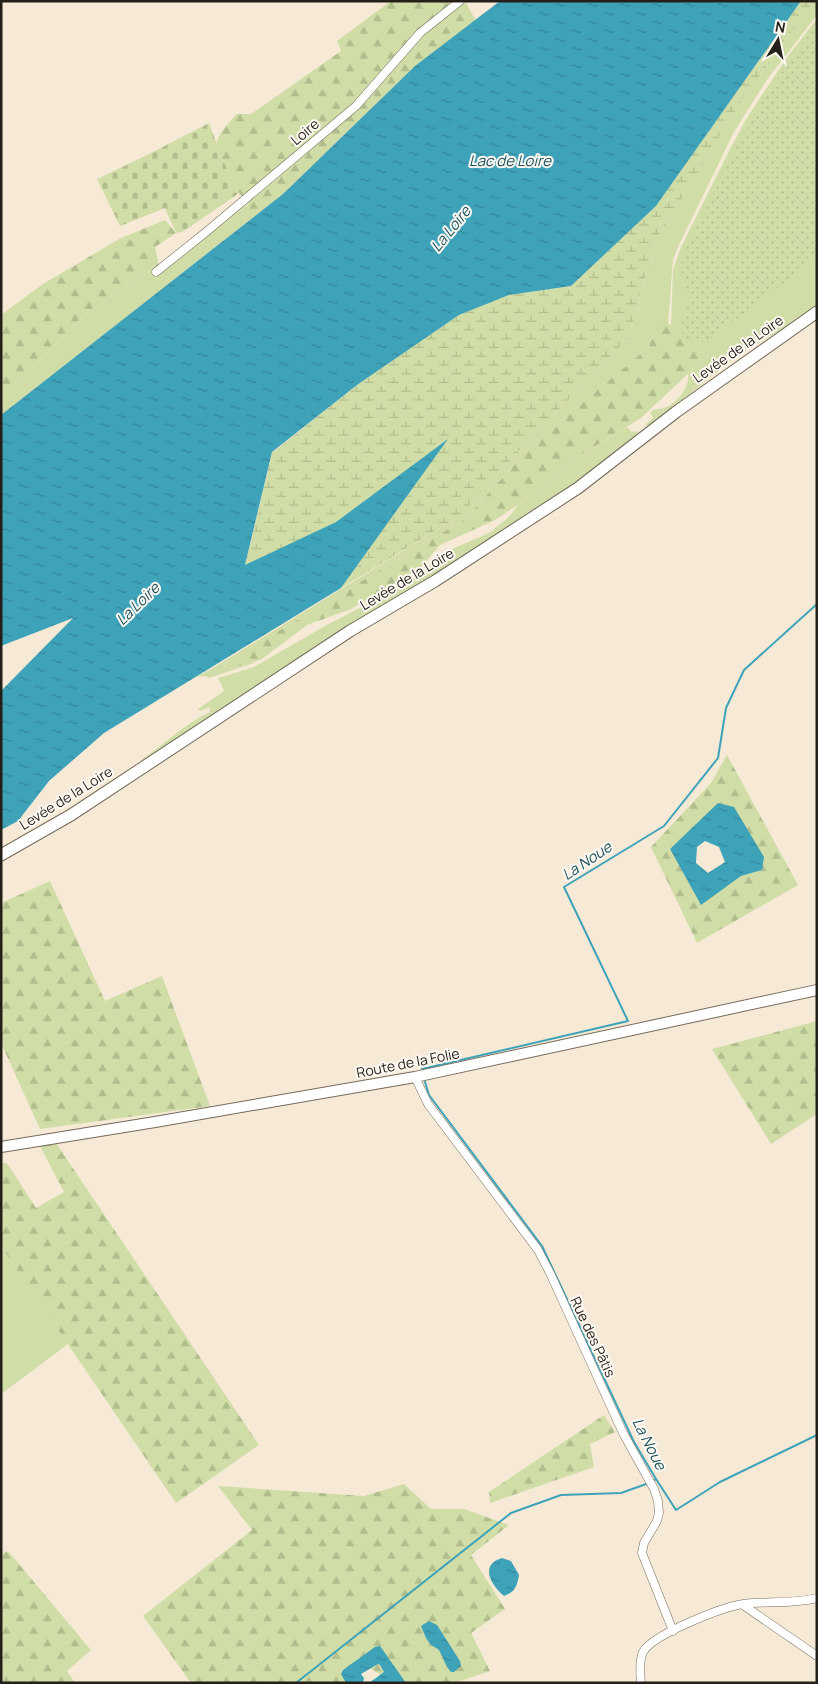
<svg xmlns="http://www.w3.org/2000/svg" width="818" height="1684" viewBox="0 0 818 1684" font-family="Manrope,sans-serif">
<defs>
<pattern id="forest-firs" width="22" height="20" patternUnits="userSpaceOnUse" patternTransform="scale(1.25)"><rect width="22" height="20" fill="#d0dda6"/><path d="M5 1l3.5 6h-7zM16 11l3.5 6h-7z" fill="#b2bd8e"/></pattern>
<pattern id="wetland-marsh" width="20" height="14" patternUnits="userSpaceOnUse" patternTransform="scale(1.25)"><rect width="20" height="14" fill="#d0dda6"/><path d="M1 5h8M5 5V1M11 12h8M15 12V8" fill="none" stroke="#b2bd8e"/></pattern>
<pattern id="cemetery-stones" width="16" height="16" patternUnits="userSpaceOnUse" patternTransform="scale(1.25)"><rect width="16" height="16" fill="#d0dda6"/><path d="M2 7V4a2 2 0 0 1 4 0v3zM10 15v-3a2 2 0 0 1 4 0v3z" fill="#b2bd8e"/></pattern>
<pattern id="park-dots" width="8" height="8" patternUnits="userSpaceOnUse" patternTransform="scale(1.25)"><rect width="8" height="8" fill="#d0dda6"/><path d="M2 2h.1M6 6h.1" fill="none" stroke="#b2bd8e" stroke-width="1.8" stroke-linecap="round"/></pattern>
<pattern id="water-ripples" width="26" height="14" patternUnits="userSpaceOnUse" patternTransform="scale(1.25)"><rect width="26" height="14" fill="#3ea3b9"/><path d="M2 4q2-2 4 0t4 0M15 11q2-2 4 0t4 0" fill="none" stroke="#348496"/></pattern>
</defs>
<rect width="100%" height="100%" fill="#f6ead7"/>
<!-- grass -->
<g fill="#d0dda6">
<polygon points="814,1 817,1 817,15 766,81 734,132 678,247 673,260 668,324 657,316 649,347 536,441 465,519 222,665 231,669 256,661 251,664 209,678 205,676 196,677 213,668 458,517 534,435 629,337 655,242 738,106"/>
<path d="M817,19v289l-80,48 -88,70 -4,-1 8,-7 -3,-6c5,-4 10,-2 16,-5 11,-4 24,-20 22,-33l21,-20 -38,-28 2,-56 8,-23 50,-100 17,-31 40,-60z"/>
<polygon points="240,210 247,222 1,415 1,389 23,377 89,311 159,265 164,271"/>
<path d="M627,427l5,5 5,-1v4l-105,80 -223,136 -168,113v-4c24,-16 43,-36 69,-48v-5l-10,4 -2,-2 26,-18 -6,-13 36,-11 71,-41 92,-48 17,-17 16,-11 39,-17 20,-16 9,-12 24,-16 26,-26z"/>
<polygon points="1,1246 68,1344 1,1394"/>
</g>
<!-- forest -->
<g fill="url(#forest-firs)" fill-rule="evenodd">
<path d="M391,1h74l11,20 -61,45 -132,128 -36,28 -7,-12 9,-7 -10,-10 -23,-47c1,-12 13,-23 21,-32h14l90,-63 -4,-10z"/>
<polygon points="165,220 176,233 155,247 159,265 89,311 23,377 1,389 1,315 43,284 121,238"/>
<polygon points="657,315 709,354 641,418 568,463 542,489 495,520 440,545 420,568 351,609 307,625 262,659 230,669 222,665 465,519 536,441 649,347"/>
<path d="M727,755l71,130 -101,58 -46,-96 60,-64zM734,807l28,63 -21,6 -40,28 -31,-55z"/>
<polygon points="50,881 105,1001 162,976 210,1106 40,1129 1,1043 1,903"/>
<polygon points="817,1021 817,1114 771,1144 712,1049"/>
<polygon points="56,1143 259,1445 176,1503 1,1246 1,1163 7,1163 36,1208 64,1192 40,1146"/>
<polygon points="604,1415 615,1432 590,1444 594,1467 490,1503 489,1492"/>
<polygon points="404,1484 431,1509 464,1509 509,1525 471,1555 505,1609 471,1633 490,1671 454,1683 394,1683 358,1661 357,1683 191,1683 143,1616 252,1530 218,1486 364,1496"/>
<polygon points="8,1551 91,1650 67,1671 75,1683 1,1683 1,1554"/>
</g>
<!-- wetland -->
<polygon fill="url(#wetland-marsh)" points="801,1 814,1 738,106 655,242 629,337 534,435 458,517 341,588 446,441 336,522 245,566 272,453 357,385 459,315 509,295 571,286 656,206"/>
<!-- cemetery -->
<polygon fill="url(#cemetery-stones)" points="209,123 216,142 216,146 239,193 184,231 176,233 165,208 120,226 97,179 143,157"/>
<!-- park -->
<polygon fill="url(#park-dots)" points="817,24 817,257 707,342 683,341 682,316 689,299 681,269 687,245 733,153 769,90"/>
<!-- water -->
<g fill="url(#water-ripples)" fill-rule="evenodd">
<polygon points="500,1 801,1 656,206 571,286 509,295 459,315 357,385 272,452 245,565 336,522 448,439 341,588 104,733 49,781 18,821 1,830 1,691 73,618 1,646 1,415 283,194 415,66"/>
<path d="M718,803l16,4 30,50 -2,13 -21,6 -40,29 -31,-56zM705,841l14,6 6,15 -17,11 -12,-10 1,-16z"/>
<path d="M502,1558l9,3 8,14c-2,11 -4,17 -15,21 -13,-11 -25,-31 -2,-38z"/>
<polygon points="429,1621 437,1625 460,1661 461,1666 454,1672 451,1672 447,1667 439,1650 430,1644 426,1638 421,1626"/>
<polygon points="380,1646 406,1683 369,1683 384,1672 380,1665 378,1664 361,1674 364,1678 363,1683 346,1683 341,1674 343,1670 375,1647"/>
</g>
<g fill="none" stroke-linecap="round" stroke-linejoin="round">
<!-- stream -->
<g stroke="#3ea3b9" stroke-width="2">
<polyline points="422,1069 628,1021 564,887 664,826 718,758 726,708 744,670 817,604"/>
<polyline points="425,1082 429,1095 542,1246 634,1442 656,1479 653,1481"/>
<polyline points="656,1479 676,1510 720,1482 817,1435"/>
<polyline points="296,1683 511,1513 561,1495 621,1493 649,1483"/>
</g>
<defs>
<g id="minor">
<polyline points="156,272 206,232 356,106 420,33 460,1"/>
<polyline points="415,1077 428,1104 538,1250 550,1273 623,1433 654,1489 658,1501 659,1513 657,1521 644,1543 642,1553 673,1631"/>
<polyline points="743,1605 817,1656"/>
<path d="M641,1683c-1,-10 -2,-22 2,-31 10,-18 80,-45 100,-48 24,-3 50,0 74,-6"/>
</g>
<polyline id="tertiary" points="1,1147 155,1122 415,1077 817,990"/>
<polyline id="secondary" points="1,855 71,815 350,631 435,581 578,488 676,412 817,312"/>
</defs>
<!-- minor casing -->
<use href="#minor" stroke="#756a5a" stroke-width="9"/>
<!-- tertiary casing -->
<use href="#tertiary" stroke="#756a5a" stroke-width="12"/>
<!-- secondary casing -->
<use href="#secondary" stroke="#756a5a" stroke-width="13"/>
<!-- minor -->
<use href="#minor" stroke="#fff" stroke-width="8"/>
<!-- tertiary -->
<use href="#tertiary" stroke="#fff" stroke-width="10"/>
<!-- secondary -->
<use href="#secondary" stroke="#fff" stroke-width="11"/>
</g>
<g text-anchor="middle" stroke-width="4" stroke-linejoin="round" paint-order="stroke">
<!-- street labels -->
<g font-size="14" fill="#241f19" stroke="#fdf8f1">
<text transform="translate(305 132) rotate(-40)" y="5">Loire</text>
<text transform="translate(738 349) rotate(-35)" y="5">Levée de la Loire</text>
<text transform="translate(407 579) rotate(-31)" y="5">Levée de la Loire</text>
<text transform="translate(66 798) rotate(-32)" y="5">Levée de la Loire</text>
<text transform="translate(408 1063) rotate(-11)" y="5">Route de la Folie</text>
<text transform="translate(593 1337) rotate(65)" y="5">Rue des Pâtis</text>
</g>
<!-- water labels -->
<g font-size="15" font-style="italic" fill="#1d5561" stroke="#fdf8f1">
<text x="510" y="166">Lac de Loire</text>
<text transform="translate(451 229) rotate(-51)" y="5">La Loire</text>
<text transform="translate(138 604) rotate(-44)" y="5">La Loire</text>
<text transform="translate(587 861) rotate(-34)" y="5">La Noue</text>
<text transform="translate(649 1444) rotate(63)" y="5">La Noue</text>
</g>
</g>
<!-- border -->
<rect width="818" height="1684" fill="none" stroke="#241f19" stroke-width="5"/>
<!-- north arrow -->
<g transform="translate(778 40) rotate(10)" stroke="#fdf8f1" stroke-width="4" paint-order="stroke">
<path d="M0-4L9 19L0 12L-9 19Z" fill="#241f19"/>
<text y="-8" font-size="14" font-weight="bold" text-anchor="middle" fill="#241f19">N</text>
</g>
</svg>
